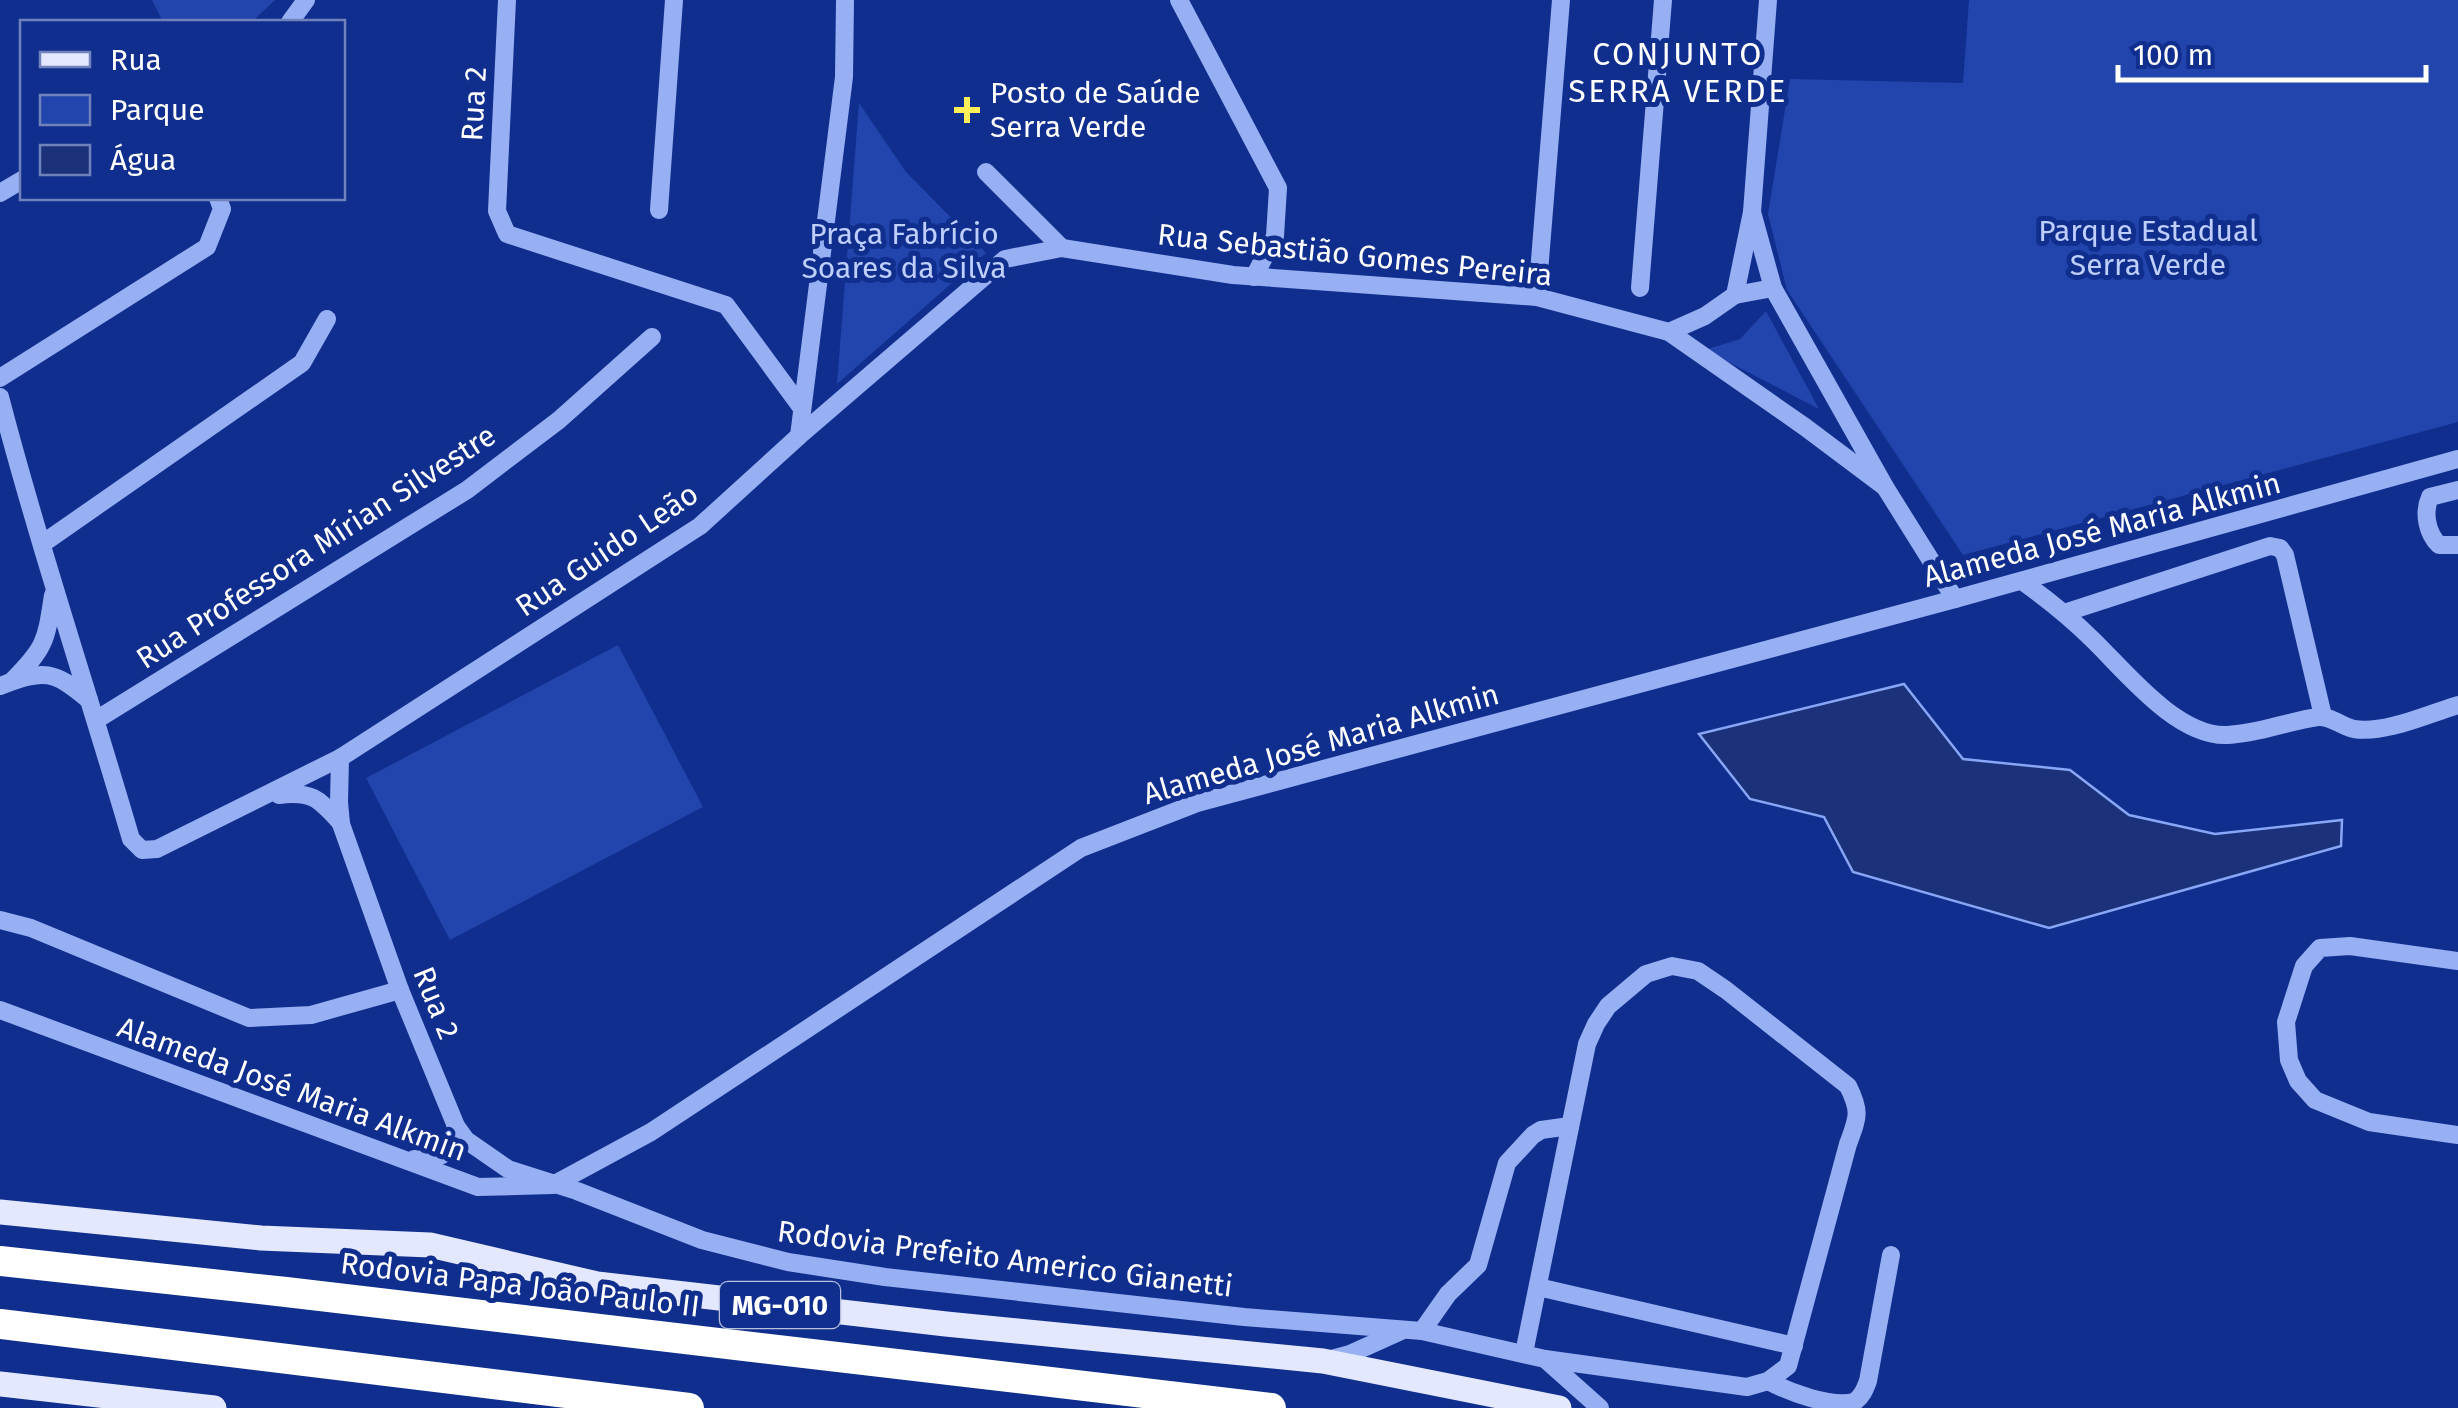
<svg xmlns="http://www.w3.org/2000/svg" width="2458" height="1408" viewBox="0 0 2458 1408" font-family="'Fira Sans',sans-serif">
<rect width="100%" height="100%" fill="#102e8d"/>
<!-- green -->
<g fill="#2145ad">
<polygon points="152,0 275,0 252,22 163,22"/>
<polygon points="1969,0 2458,0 2458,422 1963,555 1787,290 1768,214 1790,79 1963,83"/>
<polygon points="859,103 906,172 986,253 837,384"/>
<polygon points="1766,311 1819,409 1705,350 1740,339"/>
<polygon points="618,645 703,807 450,940 366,778"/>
</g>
<!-- water -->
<polygon fill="#1b327a" stroke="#88a6f6" stroke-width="2.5" points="1904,684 1963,759 2070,770 2129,815 2215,834 2342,820 2341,846 2049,928 1853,872 1824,817 1750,799 1699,734"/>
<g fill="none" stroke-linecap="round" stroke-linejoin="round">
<!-- minor -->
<g stroke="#97aff3" stroke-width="18">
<polyline points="507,0 497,211 507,234 726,305 801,407"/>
<polyline points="1179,0 1278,188 1275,236 1254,277"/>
<polyline points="290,22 306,0"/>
<polyline points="986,172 1062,248"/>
<polyline points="0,193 22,180"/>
<polyline points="659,210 674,0"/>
<polyline points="1752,212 1773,288 1885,487 1955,599"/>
<polyline points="1640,288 1663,0"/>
<polyline points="1735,295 1752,212 1768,0"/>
<polyline points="1537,297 1561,0"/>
<polyline points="1669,332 1705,316 1735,295 1773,288"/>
<polyline points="0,378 207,247 222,209 218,198"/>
<path d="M0,397c39,149 88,295 131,442l11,11 15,-1 183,-91 360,-232 99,-90 45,-359 1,-77"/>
<polyline points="799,436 1005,259 1062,248 1233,275 1537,297 1669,332 1805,427 1885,487"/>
<path d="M2458,490l-28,7c-7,16 -3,36 9,48h19"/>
<polyline points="42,544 302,363 327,319"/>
<path d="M2022,581c25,18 49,37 71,59 32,31 84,97 134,95 31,-1 61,-14 91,-18 13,-1 23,9 36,12 31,5 74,-15 104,-24"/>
<polyline points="2064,613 2270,546 2280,548 2285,555 2323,716"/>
<path d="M12,681c34,-34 34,-40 41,-86"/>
<path d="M0,686c45,-17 53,-16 89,14"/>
<polyline points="96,720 467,490 559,420 652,337"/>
<polyline points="340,758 339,802 341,824 400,990 456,1126 466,1140 508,1169 577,1191 702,1240 788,1262 885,1277 1244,1317 1422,1331 1545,1359 1600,1408"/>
<path d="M279,795c34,-4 40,4 62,28"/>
<polyline points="0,920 31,928 249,1018 311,1015 400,990"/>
<polyline points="2458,961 2350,946 2320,948 2304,966 2286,1022 2289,1060 2298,1081 2315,1100 2369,1122 2458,1135"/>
<polyline points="0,1010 478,1187 553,1185 651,1132 1081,848 1197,803 1955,599 2458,459"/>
<path d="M414,1159c31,0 35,-3 42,-33"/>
<polyline points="1538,1287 1794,1346"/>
<polyline points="1422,1331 1448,1294 1478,1265 1507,1163 1533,1135 1541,1130 1570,1126"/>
<path d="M1524,1353l63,-309 9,-20 12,-18 38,-32 26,-8 26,5 28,19 122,96c13,26 10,31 0,58l-60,222 -20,15 -21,6 -202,-28"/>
<polyline points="1328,1360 1350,1354 1401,1331"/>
<path d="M1768,1381c21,11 63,27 86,21 8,-5 11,-13 14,-21l23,-126"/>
</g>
<!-- major -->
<g stroke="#e3e8ff" stroke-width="25">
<polyline points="0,1212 261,1238 430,1245 597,1284 946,1324 1323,1361 1559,1408"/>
<polyline points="0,1384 214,1408"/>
</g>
<!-- highway -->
<g stroke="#fff" stroke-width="30">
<polyline points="0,1261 286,1292 1271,1408"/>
<polyline points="0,1324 689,1408"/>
</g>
</g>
<!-- markers -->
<path fill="#ffef59" stroke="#102e8d" stroke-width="4" d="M962 95h10v10h10v10h-10v10h-10v-10h-10v-10h10z"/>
<g text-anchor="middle" stroke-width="10" stroke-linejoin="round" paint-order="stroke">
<!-- shield labels -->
<rect fill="#102e8d" stroke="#b7c0dd" stroke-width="2.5" x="720" y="1282" width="120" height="46" rx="8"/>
<g font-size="28" font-weight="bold" fill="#fff">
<text x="780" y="1315">MG-010</text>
</g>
<!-- poi labels -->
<g font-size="30" fill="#fff" stroke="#102e8d" text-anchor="start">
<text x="990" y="103">Posto de Saúde<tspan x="990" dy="34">Serra Verde</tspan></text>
</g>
<!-- street labels -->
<g font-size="30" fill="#fff" stroke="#102e8d">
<text transform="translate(474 104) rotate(-87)" y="10">Rua 2</text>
<text transform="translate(1355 255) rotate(6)" y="10">Rua Sebastião Gomes Pereira</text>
<text transform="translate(2102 530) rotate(-15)" y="10">Alameda José Maria Alkmin</text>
<text transform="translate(316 547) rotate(-33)" y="10">Rua Professora Mírian Silvestre</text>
<text transform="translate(607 550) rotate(-34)" y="10">Rua Guido Leão</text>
<text transform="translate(1321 744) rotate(-16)" y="10">Alameda José Maria Alkmin</text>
<text transform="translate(436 1003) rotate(68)" y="10">Rua 2</text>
<text transform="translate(292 1089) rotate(20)" y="10">Alameda José Maria Alkmin</text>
<text transform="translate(1005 1259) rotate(7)" y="10">Rodovia Prefeito Americo Gianetti</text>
<text transform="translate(520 1285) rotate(7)" y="10">Rodovia Papa João Paulo II</text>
</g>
<!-- park labels -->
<g font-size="30" fill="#becffd" stroke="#102e8d">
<text x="2148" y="241">Parque Estadual<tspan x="2148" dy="34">Serra Verde</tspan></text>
<text x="904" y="244">Praça Fabrício<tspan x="904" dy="34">Soares da Silva</tspan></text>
</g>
<!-- neighbourhood labels -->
<g font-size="32" letter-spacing="2.5" fill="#fff" stroke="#102e8d">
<text x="1678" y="65">CONJUNTO<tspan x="1678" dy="37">SERRA VERDE</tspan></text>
</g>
</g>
<!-- legend -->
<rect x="20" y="20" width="325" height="180" fill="#102e8d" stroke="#7082bb" stroke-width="2.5"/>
<rect x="40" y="52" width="50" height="15" fill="#e3e8ff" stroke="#7082bb" stroke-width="2.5"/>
<text x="110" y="70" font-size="30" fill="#ffffff">Rua</text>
<rect x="40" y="95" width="50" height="30" fill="#2145ad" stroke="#7082bb" stroke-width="2.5"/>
<text x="110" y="120" font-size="30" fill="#ffffff">Parque</text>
<rect x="40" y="145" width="50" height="30" fill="#1b327a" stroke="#7082bb" stroke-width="2.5"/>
<text x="110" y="170" font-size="30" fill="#ffffff">Água</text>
<!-- scale -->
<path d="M2118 65v15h308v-15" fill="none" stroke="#ffffff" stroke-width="5"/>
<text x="2133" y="65" font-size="30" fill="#ffffff" stroke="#102e8d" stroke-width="8" paint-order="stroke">100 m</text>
</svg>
